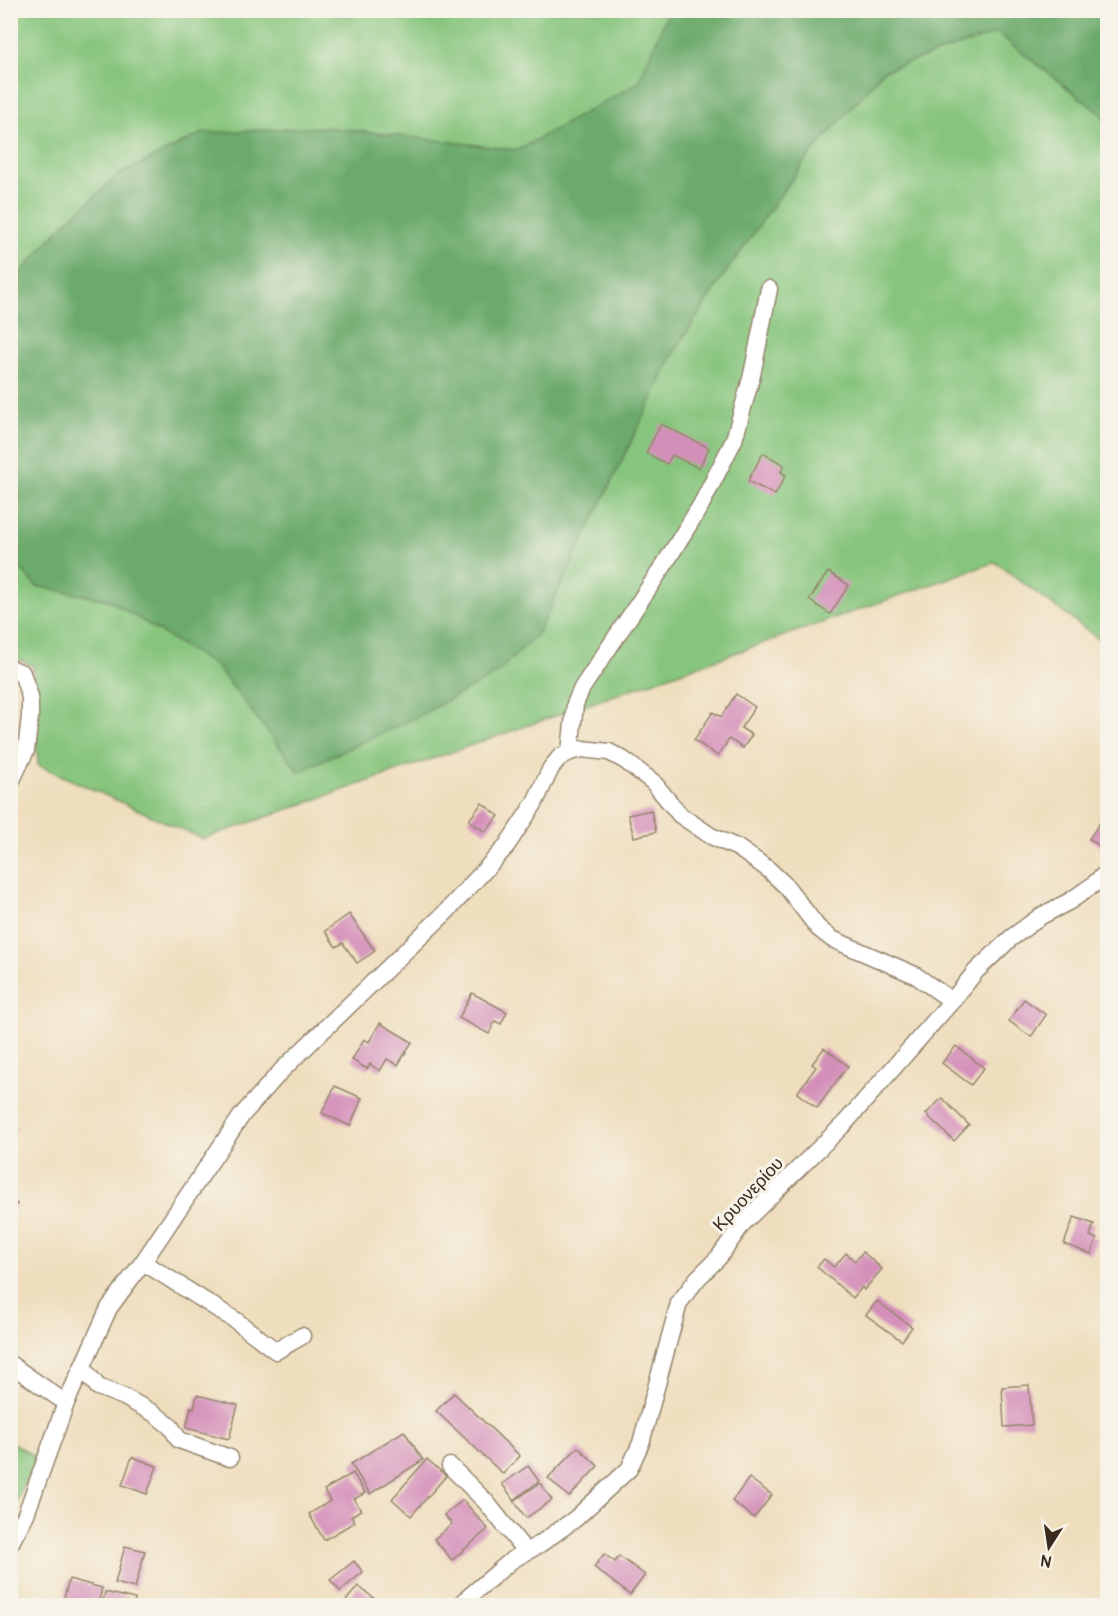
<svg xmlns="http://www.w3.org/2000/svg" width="1118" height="1616" viewBox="0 0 1118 1616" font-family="Pangolin,sans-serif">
<rect width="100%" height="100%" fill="#f7f3e8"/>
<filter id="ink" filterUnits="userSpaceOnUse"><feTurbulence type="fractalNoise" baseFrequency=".0167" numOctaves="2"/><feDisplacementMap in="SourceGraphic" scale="12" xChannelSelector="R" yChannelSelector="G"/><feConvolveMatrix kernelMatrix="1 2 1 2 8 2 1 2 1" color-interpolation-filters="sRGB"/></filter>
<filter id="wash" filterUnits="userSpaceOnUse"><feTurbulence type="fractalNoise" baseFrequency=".008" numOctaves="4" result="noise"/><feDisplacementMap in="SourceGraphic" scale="24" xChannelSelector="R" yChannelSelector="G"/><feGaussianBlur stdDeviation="1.35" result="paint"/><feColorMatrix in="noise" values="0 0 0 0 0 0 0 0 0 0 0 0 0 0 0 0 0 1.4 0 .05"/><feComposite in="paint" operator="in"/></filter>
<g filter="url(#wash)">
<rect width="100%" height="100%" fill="#efdebe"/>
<!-- green -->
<g fill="#86c57d" stroke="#60784e" stroke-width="1.5">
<polygon points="11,11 1107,11 1107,645 995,562 203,839 38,765 33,666 11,656"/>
<polygon points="11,1442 37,1458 11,1513"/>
</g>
<!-- forest -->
<polygon fill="#6caa6c" stroke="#546a45" stroke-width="1.5" points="669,11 1107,11 1107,135 1102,115 997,33 883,71 804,162 719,282 676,349 538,633 496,674 417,717 327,758 299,772 217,667 109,600 36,586 11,557 11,284 62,226 117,176 202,133 325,127 518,150 638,83"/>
<g id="blocks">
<!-- building -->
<g fill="#d48fb9">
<polygon points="661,424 709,448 699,468 672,455 667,464 646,453"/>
<polygon points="763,453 784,465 781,472 786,475 775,495 748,481"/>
<polygon points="828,572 849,585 830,614 809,600"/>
<polygon points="736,694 755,707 741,728 752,735 743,748 729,739 718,756 694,740 713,712 721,717"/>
<polygon points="482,803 499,816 485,832 469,820"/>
<polygon points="651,810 656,832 634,837 628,815"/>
<polygon points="1108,810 1108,847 1106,850 1089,839"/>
<polygon points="349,914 375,951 357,963 343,943 336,947 325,931"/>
<polygon points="472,993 507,1012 501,1024 495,1021 489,1034 459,1018"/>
<polygon points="1024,999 1046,1015 1031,1037 1009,1021"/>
<polygon points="380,1023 412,1042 398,1065 387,1059 380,1071 370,1064 367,1069 352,1060 364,1039 369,1042"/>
<polygon points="956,1046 984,1068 971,1085 942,1063"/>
<polygon points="824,1048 848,1066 817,1108 797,1093 816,1067 812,1064"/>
<polygon points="335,1086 362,1098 350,1126 322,1113"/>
<polygon points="942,1098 969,1125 954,1141 926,1114"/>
<polygon points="10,1121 17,1129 10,1135"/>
<polygon points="10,1198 17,1204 10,1211"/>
<polygon points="1074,1217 1094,1224 1090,1236 1097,1239 1091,1254 1064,1244"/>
<polygon points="863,1252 882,1269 864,1290 862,1287 853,1298 817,1267 824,1259 834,1267 846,1253 855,1261"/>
<polygon points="877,1301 912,1327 902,1341 866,1315"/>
<polygon points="1029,1385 1032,1425 1004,1427 1002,1387"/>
<polygon points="454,1393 520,1456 503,1474 436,1411"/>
<polygon points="197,1395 238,1405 229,1439 186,1428 191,1407 194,1408"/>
<polygon points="404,1431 423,1460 370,1494 351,1464"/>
<polygon points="578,1447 598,1466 569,1497 548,1478"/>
<polygon points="132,1457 157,1466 147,1494 122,1485"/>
<polygon points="427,1459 446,1476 411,1516 392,1499"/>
<polygon points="528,1466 539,1481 514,1500 502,1484"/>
<polygon points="353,1473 365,1493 354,1499 361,1510 351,1516 355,1522 324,1540 309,1514 330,1501 324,1490"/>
<polygon points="749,1478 772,1495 754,1518 732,1501"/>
<polygon points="540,1483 552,1500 526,1518 514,1501"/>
<polygon points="463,1500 488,1529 452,1560 434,1539 452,1524 444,1515"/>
<polygon points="125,1546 145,1551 135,1588 115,1583"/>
<polygon points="604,1554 615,1562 619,1556 645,1575 630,1595 594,1567"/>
<polygon points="354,1561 363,1572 340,1591 330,1580"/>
<polygon points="69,1579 102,1588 98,1606 62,1606"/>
<polygon points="358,1586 384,1606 348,1606 344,1603"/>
<polygon points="105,1592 135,1599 134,1606 102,1606"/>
</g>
</g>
</g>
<g filter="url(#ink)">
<use href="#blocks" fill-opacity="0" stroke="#95846e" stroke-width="1.5"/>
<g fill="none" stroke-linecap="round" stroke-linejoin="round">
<defs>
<g id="street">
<polyline points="10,668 22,673 30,697 30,717 26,750 10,784"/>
<polyline points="570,752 575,704 582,688 664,565 701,505 734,440 752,375 769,289"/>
<polyline points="143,1262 235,1320 276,1351 302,1336"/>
<polyline points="10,1364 66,1403"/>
<polyline points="83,1368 98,1387 124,1397 155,1414 171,1427 179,1440 230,1458"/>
<polyline points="450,1466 486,1502 526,1552"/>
<polyline points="10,1544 26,1514 66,1403 109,1308 143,1262 242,1115 283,1069 446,912 505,848 534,804 551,768 560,757 570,752 582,749 609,752 624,760 653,782 680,815 711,836 738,848 768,869 786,886 818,928 832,939 915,975 952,1001"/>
<polyline points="458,1606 512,1560 540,1544 575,1519 629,1469 641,1443 679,1303 697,1279 719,1257 743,1223 845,1123 952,1001 976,971 1011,938 1041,916 1070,901 1093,885 1108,871"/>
</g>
</defs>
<!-- street casing -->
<use href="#street" stroke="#95846e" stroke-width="19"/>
<!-- street -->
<use href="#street" stroke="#fff" stroke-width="16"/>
</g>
</g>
<g text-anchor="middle" stroke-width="6" stroke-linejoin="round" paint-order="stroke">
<!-- street labels -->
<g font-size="18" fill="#3b2a1e" stroke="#f7f3e8">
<text transform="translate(748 1194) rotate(-47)" y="6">Κρυονερίου</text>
</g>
</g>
<!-- margin -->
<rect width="1118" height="1616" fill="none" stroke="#f7f3e8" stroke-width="36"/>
<!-- north arrow -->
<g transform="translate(1049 1547) rotate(192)" stroke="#f7f3e8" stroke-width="4.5" paint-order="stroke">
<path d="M0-4.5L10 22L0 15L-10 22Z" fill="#3b2a1e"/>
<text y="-9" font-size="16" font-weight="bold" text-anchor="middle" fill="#3b2a1e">N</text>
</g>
</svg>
